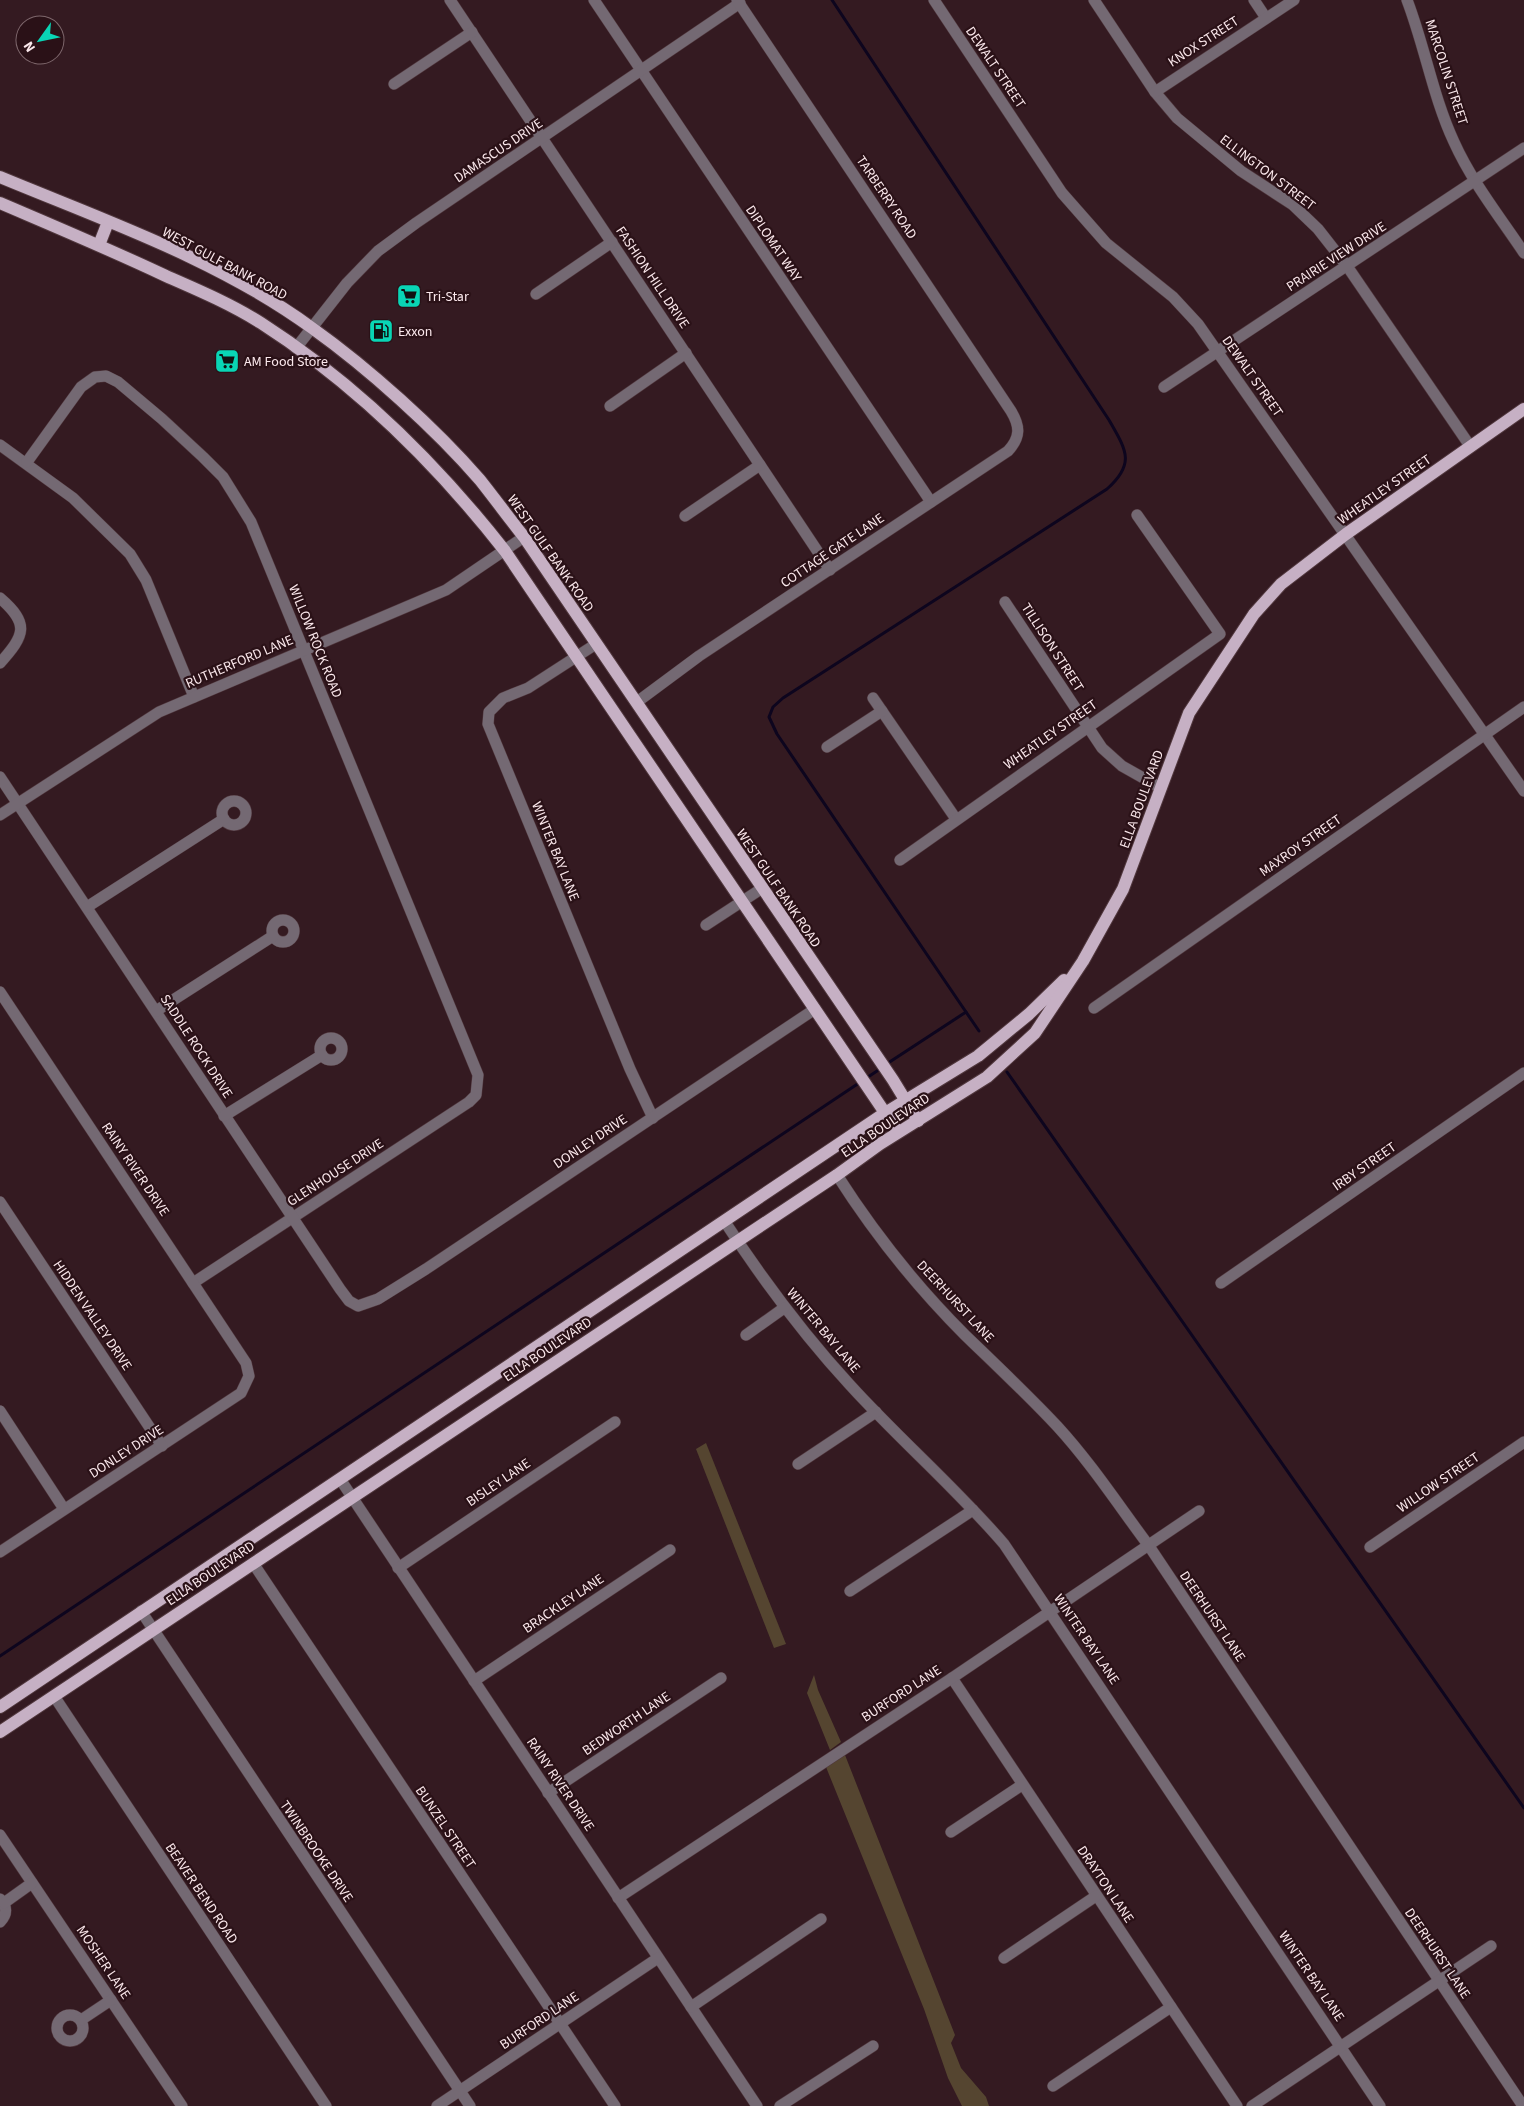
<svg xmlns="http://www.w3.org/2000/svg" width="1524" height="2106" viewBox="0 0 1524 2106" font-family="'Source Sans 3',sans-serif">
<rect width="100%" height="100%" fill="#341a21"/>
<!-- green -->
<g fill="#554530">
<polygon points="706,1443 786,1644 774,1648 696,1449"/>
<polygon points="814,1675 818,1690 841,1742 830,1750 807,1693"/>
<polygon points="845,1755 955,2035 951,2043 961,2068 986,2097 989,2106 962,2106 948,2078 924,2009 826,1767"/>
</g>
<g fill="none" stroke-linecap="round" stroke-linejoin="round">
<!-- stream -->
<g stroke="#0d051e" stroke-width="3">
<path d="M832,0l277,420c17,30 27,43 -2,69l-324,209 -10,9 -4,10 8,17 189,278 -81,53"/>
<polyline points="966,1012 979,1031"/>
<polyline points="1007,1072 1524,1808"/>
<polyline points="865,1079 880,1069"/>
<polyline points="0,1656 859,1083"/>
</g>
<defs>
<g id="minor">
<polyline points="450,0 830,570"/>
<polyline points="594,0 931,502"/>
<polyline points="934,0 1062,193 1106,243 1173,297 1198,324 1524,791"/>
<polyline points="1094,0 1155,92 1177,118 1241,171 1293,205 1318,229 1347,266 1470,446"/>
<polyline points="1254,0 1266,18"/>
<path d="M1407,0c18,47 26,97 47,142 18,40 46,75 70,111"/>
<polyline points="394,84 472,32"/>
<polyline points="1155,92 1294,0"/>
<polyline points="536,294 612,242"/>
<polyline points="296,348 347,283 378,251 416,223 740,3"/>
<polyline points="1164,387 1524,148"/>
<polyline points="610,406 686,353"/>
<polyline points="0,445 73,498 130,554 146,580 194,697"/>
<polyline points="27,462 81,387 95,377 106,376 118,382 162,419 203,457 223,477 251,522 478,1075 476,1095 469,1102 193,1283"/>
<polyline points="685,516 760,465"/>
<path d="M0,598c30,26 25,37 0,65"/>
<polyline points="1005,602 1102,748 1122,766 1161,788"/>
<polyline points="596,644 528,688 503,698 489,712 488,724 630,1069 653,1118"/>
<polyline points="873,698 956,819"/>
<path d="M637,702l62,-46 309,-205c13,-14 12,-25 3,-40l-274,-411"/>
<polyline points="827,747 882,711"/>
<polyline points="0,777 340,1289 349,1301 358,1306 378,1299 426,1269 815,1009"/>
<circle cx="234" cy="813" r="12"/>
<polyline points="0,815 159,712 446,590 524,537"/>
<polyline points="900,860 1220,634 1137,515"/>
<polyline points="87,907 224,819"/>
<circle cx="283" cy="931" r="11"/>
<polyline points="706,925 761,889"/>
<polyline points="0,992 246,1363 249,1376 241,1393 0,1552"/>
<polyline points="1094,1008 1524,707"/>
<polyline points="156,1011 273,936"/>
<circle cx="331" cy="1049" r="11"/>
<polyline points="224,1116 322,1055"/>
<path d="M837,1175c37,58 79,111 128,160 31,30 62,59 92,91 34,37 62,80 92,120l374,560"/>
<polyline points="0,1202 162,1446"/>
<path d="M725,1222c38,58 79,113 125,163 50,55 106,103 154,159l376,562"/>
<polyline points="1221,1283 1524,1073"/>
<polyline points="746,1335 784,1308"/>
<polyline points="0,1411 64,1509"/>
<polyline points="798,1464 876,1412"/>
<polyline points="340,1479 757,2106"/>
<polyline points="1370,1547 1524,1442"/>
<polyline points="253,1563 615,2106"/>
<polyline points="398,1568 615,1422"/>
<polyline points="850,1591 973,1510"/>
<polyline points="141,1611 470,2106"/>
<polyline points="952,1678 1237,2106"/>
<polyline points="474,1681 670,1550"/>
<polyline points="54,1696 326,2106"/>
<polyline points="548,1793 721,1678"/>
<polyline points="951,1832 1022,1785"/>
<polyline points="0,1835 182,2106"/>
<polyline points="618,1898 952,1678 1199,1511"/>
<path d="M0,1899c7,7 8,15 0,23"/>
<polyline points="4,1903 32,1883"/>
<polyline points="1004,1958 1096,1896"/>
<polyline points="691,2007 821,1919"/>
<circle cx="70" cy="2028" r="13"/>
<polyline points="81,2020 111,2000"/>
<polyline points="1053,2086 1171,2007"/>
<polyline points="437,2106 658,1958"/>
<polyline points="780,2106 873,2046"/>
<polyline points="1252,2106 1491,1946"/>
</g>
<g id="major">
<path d="M0,177c106,44 219,83 312,151 56,40 123,100 168,152 15,19 29,38 44,57l369,543 25,41"/>
<path d="M0,203c56,24 111,47 166,73 32,14 65,28 95,47 95,61 175,140 244,228l393,581"/>
<polyline points="99,245 108,222"/>
<polyline points="0,1707 885,1113 978,1056 1029,1014 1064,980"/>
<polyline points="0,1732 837,1175 880,1144 987,1077 1035,1033 1083,961 1123,889 1189,713 1254,614 1281,584 1346,534 1524,409"/>
</g>
</defs>
<!-- minor casing -->
<use href="#minor" stroke="#50373d" stroke-width="12"/>
<!-- major casing -->
<use href="#major" stroke="#50373d" stroke-width="14"/>
<!-- minor -->
<use href="#minor" stroke="#746973" stroke-width="11"/>
<!-- major -->
<use href="#major" stroke="#c6b0c4" stroke-width="12"/>
</g>
<!-- icons -->
<defs>
<symbol id="supermarket-square" viewBox="-11 -11 22 22"><rect x="-9" y="-9" width="18" height="18" rx="4" fill="#09d5b5" stroke="#2a1117"/><path d="M-6-5.5h2.5l.6 2H6L4.5 2H-2.5L-4.4-4H-6ZM-1.5 3.2a1.3 1.3 0 1 0 .1 0ZM3 3.2a1.3 1.3 0 1 0 .1 0Z" fill="#111"/></symbol>
<symbol id="fuel-square" viewBox="-11 -11 22 22"><rect x="-9" y="-9" width="18" height="18" rx="4" fill="#09d5b5" stroke="#2a1117"/><path d="M-5.5-6h7V0h2V4h1.3V-2.5L3-4.5l.8-.8L6-3V5H2.5V1h-1V6h-7ZM-4.2-4.7v3.2H.2V-4.7Z" fill="#111"/></symbol>
</defs>
<g fill-rule="evenodd">
<use href="#supermarket-square" x="395" y="282" width="28" height="28"/>
<use href="#fuel-square" x="367" y="317" width="28" height="28"/>
<use href="#supermarket-square" x="213" y="347" width="28" height="28"/>
</g>
<g text-anchor="middle" stroke-width="4.5" stroke-linejoin="round" paint-order="stroke">
<!-- street labels -->
<g font-size="14" fill="#fbe8ec" stroke="#2a1117">
<text transform="translate(1203 41) rotate(-33)" y="5">KNOX STREET</text>
<text transform="translate(996 67) rotate(56)" y="5">DEWALT STREET</text>
<text transform="translate(1447 72) rotate(72)" y="5">MARCOLIN STREET</text>
<text transform="translate(498 150) rotate(-34)" y="5">DAMASCUS DRIVE</text>
<text transform="translate(1268 172) rotate(37)" y="5">ELLINGTON STREET</text>
<text transform="translate(887 197) rotate(56)" y="5">TARBERRY ROAD</text>
<text transform="translate(774 243) rotate(56)" y="5">DIPLOMAT WAY</text>
<text transform="translate(1336 256) rotate(-33)" y="5">PRAIRIE VIEW DRIVE</text>
<text transform="translate(225 263) rotate(28)" y="5">WEST GULF BANK ROAD</text>
<text transform="translate(653 277) rotate(56)" y="5">FASHION HILL DRIVE</text>
<text transform="translate(1253 376) rotate(55)" y="5">DEWALT STREET</text>
<text transform="translate(1384 489) rotate(-35)" y="5">WHEATLEY STREET</text>
<text transform="translate(832 550) rotate(-34)" y="5">COTTAGE GATE LANE</text>
<text transform="translate(551 553) rotate(55)" y="5">WEST GULF BANK ROAD</text>
<text transform="translate(316 641) rotate(68)" y="5">WILLOW ROCK ROAD</text>
<text transform="translate(1053 647) rotate(57)" y="5">TILLISON STREET</text>
<text transform="translate(239 661) rotate(-23)" y="5">RUTHERFORD LANE</text>
<text transform="translate(1050 734) rotate(-35)" y="5">WHEATLEY STREET</text>
<text transform="translate(1141 799) rotate(-70)" y="5">ELLA BOULEVARD</text>
<text transform="translate(1300 845) rotate(-35)" y="5">MAXROY STREET</text>
<text transform="translate(556 851) rotate(68)" y="5">WINTER BAY LANE</text>
<text transform="translate(779 888) rotate(56)" y="5">WEST GULF BANK ROAD</text>
<text transform="translate(197 1046) rotate(57)" y="5">SADDLE ROCK DRIVE</text>
<text transform="translate(885 1125) rotate(-34)" y="5">ELLA BOULEVARD</text>
<text transform="translate(590 1141) rotate(-34)" y="5">DONLEY DRIVE</text>
<text transform="translate(1364 1166) rotate(-35)" y="5">IRBY STREET</text>
<text transform="translate(136 1169) rotate(56)" y="5">RAINY RIVER DRIVE</text>
<text transform="translate(335 1172) rotate(-33)" y="5">GLENHOUSE DRIVE</text>
<text transform="translate(956 1301) rotate(47)" y="5">DEERHURST LANE</text>
<text transform="translate(93 1315) rotate(56)" y="5">HIDDEN VALLEY DRIVE</text>
<text transform="translate(824 1330) rotate(50)" y="5">WINTER BAY LANE</text>
<text transform="translate(547 1349) rotate(-34)" y="5">ELLA BOULEVARD</text>
<text transform="translate(126 1451) rotate(-33)" y="5">DONLEY DRIVE</text>
<text transform="translate(498 1482) rotate(-34)" y="5">BISLEY LANE</text>
<text transform="translate(1438 1482) rotate(-34)" y="5">WILLOW STREET</text>
<text transform="translate(210 1573) rotate(-34)" y="5">ELLA BOULEVARD</text>
<text transform="translate(563 1603) rotate(-34)" y="5">BRACKLEY LANE</text>
<text transform="translate(1213 1616) rotate(56)" y="5">DEERHURST LANE</text>
<text transform="translate(1087 1639) rotate(56)" y="5">WINTER BAY LANE</text>
<text transform="translate(901 1693) rotate(-33)" y="5">BURFORD LANE</text>
<text transform="translate(626 1723) rotate(-34)" y="5">BEDWORTH LANE</text>
<text transform="translate(561 1784) rotate(56)" y="5">RAINY RIVER DRIVE</text>
<text transform="translate(446 1827) rotate(56)" y="5">BUNZEL STREET</text>
<text transform="translate(317 1851) rotate(56)" y="5">TWINBROOKE DRIVE</text>
<text transform="translate(1106 1884) rotate(56)" y="5">DRAYTON LANE</text>
<text transform="translate(202 1893) rotate(56)" y="5">BEAVER BEND ROAD</text>
<text transform="translate(1438 1953) rotate(56)" y="5">DEERHURST LANE</text>
<text transform="translate(104 1962) rotate(56)" y="5">MOSHER LANE</text>
<text transform="translate(1312 1976) rotate(56)" y="5">WINTER BAY LANE</text>
<text transform="translate(539 2020) rotate(-34)" y="5">BURFORD LANE</text>
</g>
<!-- poi labels -->
<g font-size="14" fill="#fbe8ec" stroke="#2a1117" text-anchor="start">
<text x="426" y="301">Tri-Star</text>
<text x="398" y="336">Exxon</text>
<text x="244" y="366">AM Food Store</text>
</g>
</g>
<!-- north arrow -->
<g transform="translate(40 40) rotate(237)"><circle r="24" fill="#2a1117" stroke="#7e676c"/>
<path d="M0-4L9 19L0 12L-9 19Z" fill="#09d5b5"/>
<text y="-8" font-size="14" font-weight="bold" text-anchor="middle" fill="#fbe8ec">N</text>
</g>
</svg>
